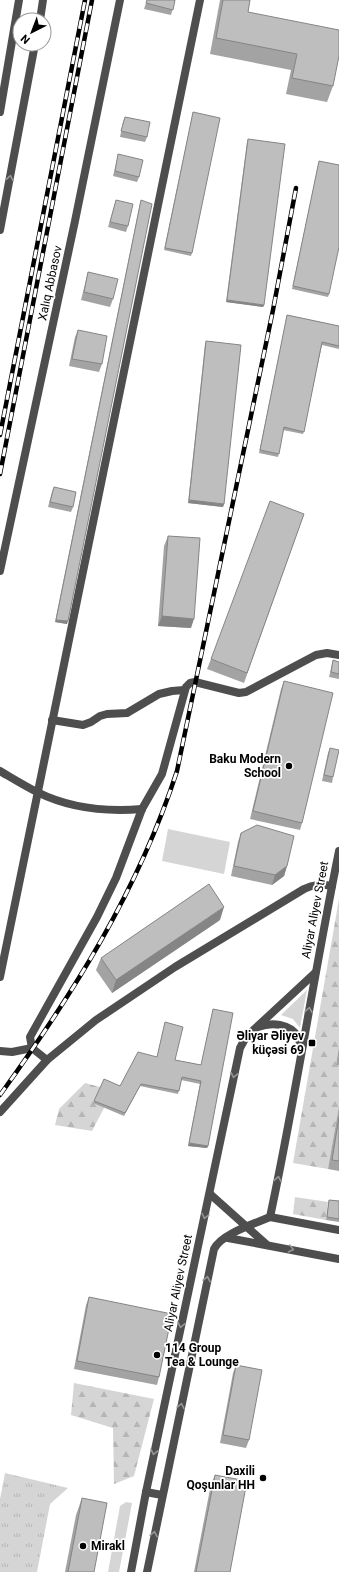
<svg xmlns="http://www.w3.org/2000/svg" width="339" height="1572" viewBox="0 0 339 1572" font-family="Roboto,sans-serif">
<defs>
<pattern id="forest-firs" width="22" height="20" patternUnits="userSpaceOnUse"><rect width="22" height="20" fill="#d5d5d5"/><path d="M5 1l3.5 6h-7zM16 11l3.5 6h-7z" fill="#b5b5b5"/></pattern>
<pattern id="park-tufts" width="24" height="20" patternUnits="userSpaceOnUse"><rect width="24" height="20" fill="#d5d5d5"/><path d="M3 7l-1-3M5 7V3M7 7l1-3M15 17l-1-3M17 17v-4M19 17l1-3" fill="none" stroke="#b5b5b5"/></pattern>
</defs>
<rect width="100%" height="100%" fill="#fff"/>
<!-- green -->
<g fill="#d5d5d5">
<polygon points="168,829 230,842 224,874 162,861"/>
<polygon points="307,990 300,1028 293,1019 281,1015"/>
<polygon points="126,1502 132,1503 119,1572 108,1572 120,1506"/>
</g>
<!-- forest -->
<g fill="url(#forest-firs)">
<polygon points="339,899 339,1046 336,1065 339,1065 339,1106 328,1169 293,1163"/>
<polygon points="85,1083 100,1087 104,1108 92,1131 55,1125 59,1109"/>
<polygon points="295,1197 328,1202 326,1220 293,1214"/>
<polygon points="74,1383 154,1399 134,1476 114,1484 113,1428 71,1415"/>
</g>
<!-- park -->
<polygon fill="url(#park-tufts)" points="5,1473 68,1488 50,1504 37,1572 0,1572 0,1499"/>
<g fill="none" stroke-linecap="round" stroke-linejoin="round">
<!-- street -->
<g stroke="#4e4e4e" stroke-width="8">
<polyline points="40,20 43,0"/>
<polyline points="0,112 19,0"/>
<polyline points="0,230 35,44"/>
<polyline points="0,571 75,221 120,0"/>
<polyline points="52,720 83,725 91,722 100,716 107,714 127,713 159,694 172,691 184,690"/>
<path d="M0,771c12,7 25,15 37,21 34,17 69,20 105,17"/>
<polyline points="0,977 200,0"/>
<path d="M258,1027c13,-5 32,-4 40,10 2,3 2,8 3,12"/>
<polyline points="0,1051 12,1052 32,1048"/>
<polyline points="47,1060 32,1048 30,1037 97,917 116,878 142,809 162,774 186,687 190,683 195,682 239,693 246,692 316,655 327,653 339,655"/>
<path d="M0,1112l47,-52 49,-40 79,-53 129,-78c10,-5 17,-5 28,-3"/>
<polyline points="210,1194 266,1244"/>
<path d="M270,1217c26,-121 44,-244 69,-366"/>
<polyline points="270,1217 339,1230"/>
<polyline points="228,1238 339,1259"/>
<polyline points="146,1492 162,1495"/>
<polyline points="131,1572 146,1492 240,1048 246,1037 315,973"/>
<path d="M147,1572l67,-323c7,-15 40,-25 56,-32"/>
</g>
<defs>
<g id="rail">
<polyline points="0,435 85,0"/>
<polyline points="0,474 92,0"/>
<path d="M0,1095c73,-101 138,-204 177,-324l96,-461 23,-122"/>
</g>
</defs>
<!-- rail casing -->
<use href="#rail" stroke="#000" stroke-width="4.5"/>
<!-- rail -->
<use href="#rail" stroke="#fff" stroke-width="3" stroke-dasharray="9" stroke-linecap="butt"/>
</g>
<!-- wall -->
<g fill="#a3a3a3">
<polygon points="147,0 175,0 171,15 144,9"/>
<polygon points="220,0 250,0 248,12 333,86 327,102 286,94 291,70 210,54"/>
<polygon points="193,112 192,253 191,256 164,250"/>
<polygon points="125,117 147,137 145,142 120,137 123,122"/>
<polygon points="248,139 264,305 263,307 226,302 247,142"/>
<polygon points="118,154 139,177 137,182 113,176 117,160"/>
<polygon points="319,161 329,294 328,297 292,289"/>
<polygon points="116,200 128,226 126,232 108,227"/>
<polygon points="141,200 67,624 55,622 140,203"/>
<polygon points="88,272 113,299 110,307 81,300"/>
<polygon points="287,315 339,326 339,349 322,345 303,434 283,430 278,457 259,453"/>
<polygon points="78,330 102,364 99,372 69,366 75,337"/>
<polygon points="206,341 224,504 223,507 188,503 205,344"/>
<polygon points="54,487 73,507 71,512 48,507 52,492"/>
<polygon points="304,514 244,683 207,669 211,659"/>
<polygon points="168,536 191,628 158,626 164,546"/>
<polygon points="333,660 339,662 339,679 329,677"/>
<polygon points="284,681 302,823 300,830 250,819 281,689"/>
<polygon points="330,748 333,777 332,783 322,781 328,753"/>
<polygon points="241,833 287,866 284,876 272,885 231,876 238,842"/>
<polygon points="220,920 112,993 96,970 101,958"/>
<polygon points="213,1009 208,1146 207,1148 188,1146 200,1084 181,1080 178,1094 140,1086 124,1116 93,1103 94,1101 120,1086 157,1057 165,1022 175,1060 201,1065"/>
<polygon points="339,1046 339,1065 336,1065"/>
<polygon points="339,1106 339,1171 328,1169"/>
<polygon points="329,1200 339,1201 339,1222 326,1220"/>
<polygon points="89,1297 159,1377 157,1385 74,1369 86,1305"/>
<polygon points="236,1365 249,1440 246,1448 220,1443 233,1373"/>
<polygon points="215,1475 230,1572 194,1572 211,1484"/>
<polygon points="82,1498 94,1572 65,1572 76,1515"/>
</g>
<!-- shaded-wall -->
<g fill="#858585">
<polygon points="227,300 264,305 263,307 226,302"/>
<polygon points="189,500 224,504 223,507 188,503"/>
<polygon points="162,616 194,619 191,628 158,626"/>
<polygon points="56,620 68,621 67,624 55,622"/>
<polygon points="287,866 284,876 272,885 275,875"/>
<polygon points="224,907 220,920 112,993 116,980"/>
<polygon points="189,1143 208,1146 207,1148 188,1146"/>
</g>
<!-- building -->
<g fill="#bebebe" stroke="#858585">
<polygon points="147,0 175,0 173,10 146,3"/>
<polygon points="223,0 250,0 248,12 339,30 339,56 333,86 292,78 297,54 216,38"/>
<polygon points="193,112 220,118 192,253 165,248"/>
<polygon points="125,117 150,122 147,137 121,131"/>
<polygon points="248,139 285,144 264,305 227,300"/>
<polygon points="118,154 143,160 139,177 115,171"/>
<polygon points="319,161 339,165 339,247 329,294 293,286"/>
<polygon points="116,200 133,204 128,226 110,222"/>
<polygon points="141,200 152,204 68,621 56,620"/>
<polygon points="88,272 118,279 113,299 84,292"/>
<polygon points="287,315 339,326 339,346 322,342 304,432 284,427 279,454 260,450"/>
<polygon points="78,330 107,336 102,364 72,359"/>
<polygon points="206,341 241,345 224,504 189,500"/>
<polygon points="54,487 76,492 73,507 50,502"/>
<polygon points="270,501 304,514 247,673 211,659"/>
<polygon points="168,536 200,538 194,619 162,616"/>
<polygon points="333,660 339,662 339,674 331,672"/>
<polygon points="284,681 333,693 302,823 253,811"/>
<polygon points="330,748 339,750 333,777 324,775"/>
<polygon points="257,825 294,836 287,866 275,875 234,866 241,833"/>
<polygon points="209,884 224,907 116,980 101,958"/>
<polygon points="213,1009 233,1013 208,1146 189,1143 201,1081 182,1077 179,1091 141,1084 125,1113 94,1101 104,1079 120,1086 138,1052 157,1057 165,1022 183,1027 175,1060 201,1065"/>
<polygon points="339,1117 339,1161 332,1160"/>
<polygon points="329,1200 339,1201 339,1219 327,1217"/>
<polygon points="89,1297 172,1314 159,1377 77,1361"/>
<polygon points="236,1365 262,1370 249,1440 223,1435"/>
<polygon points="215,1475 247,1481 230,1572 196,1572"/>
<polygon points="82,1498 107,1503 94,1572 68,1572"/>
</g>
<!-- one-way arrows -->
<defs><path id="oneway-chevron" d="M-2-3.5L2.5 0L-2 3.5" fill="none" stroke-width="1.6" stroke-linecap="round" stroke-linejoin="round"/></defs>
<g stroke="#959595">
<use href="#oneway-chevron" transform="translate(10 178) rotate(-79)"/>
<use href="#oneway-chevron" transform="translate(309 1010) rotate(-81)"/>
<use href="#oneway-chevron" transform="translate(234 1075) rotate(102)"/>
<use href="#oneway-chevron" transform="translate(278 1179) rotate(-79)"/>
<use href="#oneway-chevron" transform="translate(205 1216) rotate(103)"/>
<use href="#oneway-chevron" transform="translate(291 1249) rotate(12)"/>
<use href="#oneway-chevron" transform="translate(207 1279) rotate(-78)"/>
<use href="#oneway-chevron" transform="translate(181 1325) rotate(102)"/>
<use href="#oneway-chevron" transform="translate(181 1406) rotate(-78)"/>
<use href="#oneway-chevron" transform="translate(154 1452) rotate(102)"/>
<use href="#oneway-chevron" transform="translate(154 1534) rotate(-79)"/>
</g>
<!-- markers -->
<g fill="#000" stroke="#fff" stroke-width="1.5">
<circle cx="289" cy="766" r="4"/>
<rect x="308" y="1039" width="8" height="8" rx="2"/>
<circle cx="157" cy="1355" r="4"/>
<circle cx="263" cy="1478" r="4"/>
<circle cx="83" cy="1546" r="4"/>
</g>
<g text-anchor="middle" stroke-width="3.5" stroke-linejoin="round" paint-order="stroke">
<!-- street labels -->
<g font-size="12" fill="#000" stroke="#fff">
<text transform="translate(50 283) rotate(-78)" y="4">Xalıq Abbasov</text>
<text transform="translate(315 910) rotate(-79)" y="4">Aliyar Aliyev Street</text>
<text transform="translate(178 1283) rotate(-78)" y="4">Aliyar Aliyev Street</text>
</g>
<!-- poi labels -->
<g font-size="12" font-weight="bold" fill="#000" stroke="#fff" text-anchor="end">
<text x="281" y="763">Baku Modern<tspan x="281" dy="14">School</tspan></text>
<text x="304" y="1040">Əliyar Əliyev<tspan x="304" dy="14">küçəsi 69</tspan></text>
<text x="165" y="1352" text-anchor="start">114 Group<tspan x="165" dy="14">Tea &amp; Lounge</tspan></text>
<text x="255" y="1475">Daxili<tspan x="255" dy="14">Qoşunlar HH</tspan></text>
<text x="91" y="1550" text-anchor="start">Mirakl</text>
</g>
</g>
<!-- north arrow -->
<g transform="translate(32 32) rotate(222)"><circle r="19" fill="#ffffff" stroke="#999999"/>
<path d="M0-3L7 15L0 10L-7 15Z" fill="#000000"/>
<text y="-6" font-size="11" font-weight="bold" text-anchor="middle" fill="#000000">N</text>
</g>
</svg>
